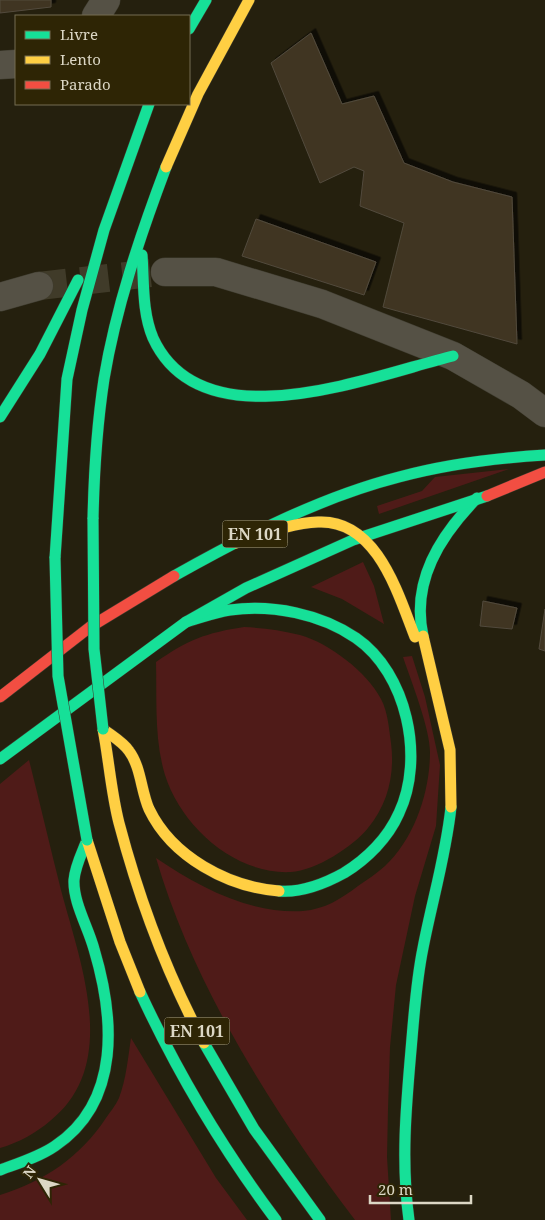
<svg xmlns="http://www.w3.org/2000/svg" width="545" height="1220" viewBox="0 0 545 1220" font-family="'Noto Serif',serif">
<defs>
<filter id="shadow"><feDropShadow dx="4.5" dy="-4.5" stdDeviation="0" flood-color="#0009"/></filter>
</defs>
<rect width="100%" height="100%" fill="#25200e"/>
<!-- green -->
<g fill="#4f1b18">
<polygon points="509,469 379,514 377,506 422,491 435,477"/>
<polygon points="363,562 374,586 384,624 342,599 311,587"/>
<path d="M244,627c19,1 37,3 56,8 29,8 67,37 81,64 7,13 8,30 10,44 4,31 -3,61 -23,85 -14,18 -53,43 -77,44 -56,3 -110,-46 -126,-97 -11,-36 -8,-76 -9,-113 32,-22 49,-29 88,-35z"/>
<path d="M412,656l13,41 15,68 -4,61 -21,70 -19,89 -6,62 -2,62 -1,48 4,63h-36c-80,-105 -162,-235 -199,-362 43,29 93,56 147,53 22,-2 38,-12 55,-25 9,-6 19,-13 27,-20 30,-28 45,-75 45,-114 0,-24 -19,-71 -27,-95z"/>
<path d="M29,760c11,43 21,87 32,130 19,72 60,175 -11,231 -14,12 -32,22 -50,27v-364z"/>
<path d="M131,1038l85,140 31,42h-247v-25c45,-14 80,-38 106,-77 4,-6 10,-13 13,-20 7,-18 9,-40 12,-60z"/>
</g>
<!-- building -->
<g fill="#3f3522" stroke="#524a3d" filter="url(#shadow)">
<polygon points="0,0 51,0 51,7 0,13"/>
<polygon points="311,33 342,104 374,96 404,163 453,182 512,197 517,344 383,307 404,223 360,206 364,171 354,167 320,183 271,63"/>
<polygon points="256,219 376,262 364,295 242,256"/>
<polygon points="483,601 517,608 512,629 480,626"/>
<polygon points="545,609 545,651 539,649"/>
</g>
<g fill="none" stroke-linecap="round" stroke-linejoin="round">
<!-- street-tunnel -->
<polyline stroke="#403b29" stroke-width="28" stroke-dasharray="28 14" stroke-linecap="butt" points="39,286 151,273"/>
<defs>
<g id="street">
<polyline points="96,16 106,0"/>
<polyline points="0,65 16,64"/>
<polyline points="165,272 216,272 322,304 453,356 521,395 545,413"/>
<polyline points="0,297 39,286"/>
</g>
<g id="fast">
<polyline points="189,29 206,0"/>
<path d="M142,255c2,27 0,57 11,83 49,107 218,38 300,18"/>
<polyline points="0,417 40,354 78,280"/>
<path d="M93,519c1,-47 4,-94 11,-140 12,-72 36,-143 62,-212"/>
<polyline points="55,558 67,379 82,310 104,230 149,104"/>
<path d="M174,576c71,-40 147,-79 225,-99 48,-13 97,-19 146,-22"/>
<path d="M186,622c14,-4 29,-10 44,-12 42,-6 91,4 126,28 51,35 69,120 43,175 -11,25 -32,46 -55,60 -20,11 -42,20 -65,18"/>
<path d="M423,636c-12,-55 17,-100 54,-138"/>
<polyline points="0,759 186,622 246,588 353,540 487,496"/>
<path d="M140,992c38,82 82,156 136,228"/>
<polyline points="204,1043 254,1129 320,1220"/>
<path d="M0,1170c19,-7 39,-13 55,-24 67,-45 59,-130 39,-197 -6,-22 -21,-47 -20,-69 1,-14 8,-27 13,-40"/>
<path d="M409,1220c-8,-57 -3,-113 2,-170 3,-34 5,-68 12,-102 9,-47 23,-93 28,-141"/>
</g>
<g id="slow">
<polyline points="166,167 198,94 249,0"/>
<path d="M236,543c26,-8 54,-20 82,-21 59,-3 80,72 97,115"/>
<polyline points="423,636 450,750 451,807"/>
<path d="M103,729c9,7 20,13 26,22 12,16 12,40 20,58 23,48 79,78 130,82"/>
<path d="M103,729c6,31 8,63 16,94 20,76 48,151 85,220"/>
<polyline points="87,840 120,942 140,992"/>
</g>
<g id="jam">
<polyline points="487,496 545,472"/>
<polyline points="0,697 90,627 174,576"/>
</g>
</defs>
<!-- street casing -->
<use href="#street" stroke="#3f3c2f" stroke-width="29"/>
<!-- fast casing -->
<use href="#fast" stroke="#3f3c2f" stroke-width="12"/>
<!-- slow casing -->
<use href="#slow" stroke="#3f3c2f" stroke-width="12"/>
<!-- jam casing -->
<use href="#jam" stroke="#3f3c2f" stroke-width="12"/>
<!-- street -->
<use href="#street" stroke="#555145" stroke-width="28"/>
<!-- fast -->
<use href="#fast" stroke="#16e098" stroke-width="11"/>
<!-- slow -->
<use href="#slow" stroke="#ffcf43" stroke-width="11"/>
<!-- jam -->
<use href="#jam" stroke="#f24e42" stroke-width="11"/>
<defs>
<g id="fast-bridge">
<polyline points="93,519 94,649 103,729"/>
<polyline points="55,558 58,676 87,840"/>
</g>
</defs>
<!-- fast-bridge casing -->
<use href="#fast-bridge" stroke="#3f3c2f" stroke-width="12" stroke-linecap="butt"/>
<!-- fast-bridge -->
<use href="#fast-bridge" stroke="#16e098" stroke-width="11"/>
</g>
<g text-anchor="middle" stroke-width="4.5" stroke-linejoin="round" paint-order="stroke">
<!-- shield labels -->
<g fill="#2e2505" stroke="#a8a28b" stroke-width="1">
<rect x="222.5" y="520.5" width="65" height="27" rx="4"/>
<rect x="164.5" y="1017.5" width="65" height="27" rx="4"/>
</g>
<g font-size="16" font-weight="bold" fill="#dcd7c5">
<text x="255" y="540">EN 101</text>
<text x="197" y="1037">EN 101</text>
</g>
</g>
<!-- legend -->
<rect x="15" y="15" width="175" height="90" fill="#2e2505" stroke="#746c52"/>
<rect x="25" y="31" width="25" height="8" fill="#16e098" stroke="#746c52"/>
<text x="60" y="40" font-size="15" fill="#dcd7c5">Livre</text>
<rect x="25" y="56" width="25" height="8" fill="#ffcf43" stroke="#746c52"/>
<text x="60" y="65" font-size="15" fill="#dcd7c5">Lento</text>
<rect x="25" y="81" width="25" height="8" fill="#f24e42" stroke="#746c52"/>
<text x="60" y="90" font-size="15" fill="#dcd7c5">Parado</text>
<!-- north arrow -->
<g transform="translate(40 1180) rotate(307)" stroke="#2e2505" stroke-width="4" paint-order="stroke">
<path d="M0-4L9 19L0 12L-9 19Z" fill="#dcd7c5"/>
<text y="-8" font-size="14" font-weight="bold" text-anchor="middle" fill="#dcd7c5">N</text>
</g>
<!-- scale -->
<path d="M370 1195v8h101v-8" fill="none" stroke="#dcd7c5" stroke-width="2.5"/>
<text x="378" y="1195" font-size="15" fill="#dcd7c5" stroke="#2e2505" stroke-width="4" paint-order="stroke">20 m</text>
</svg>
